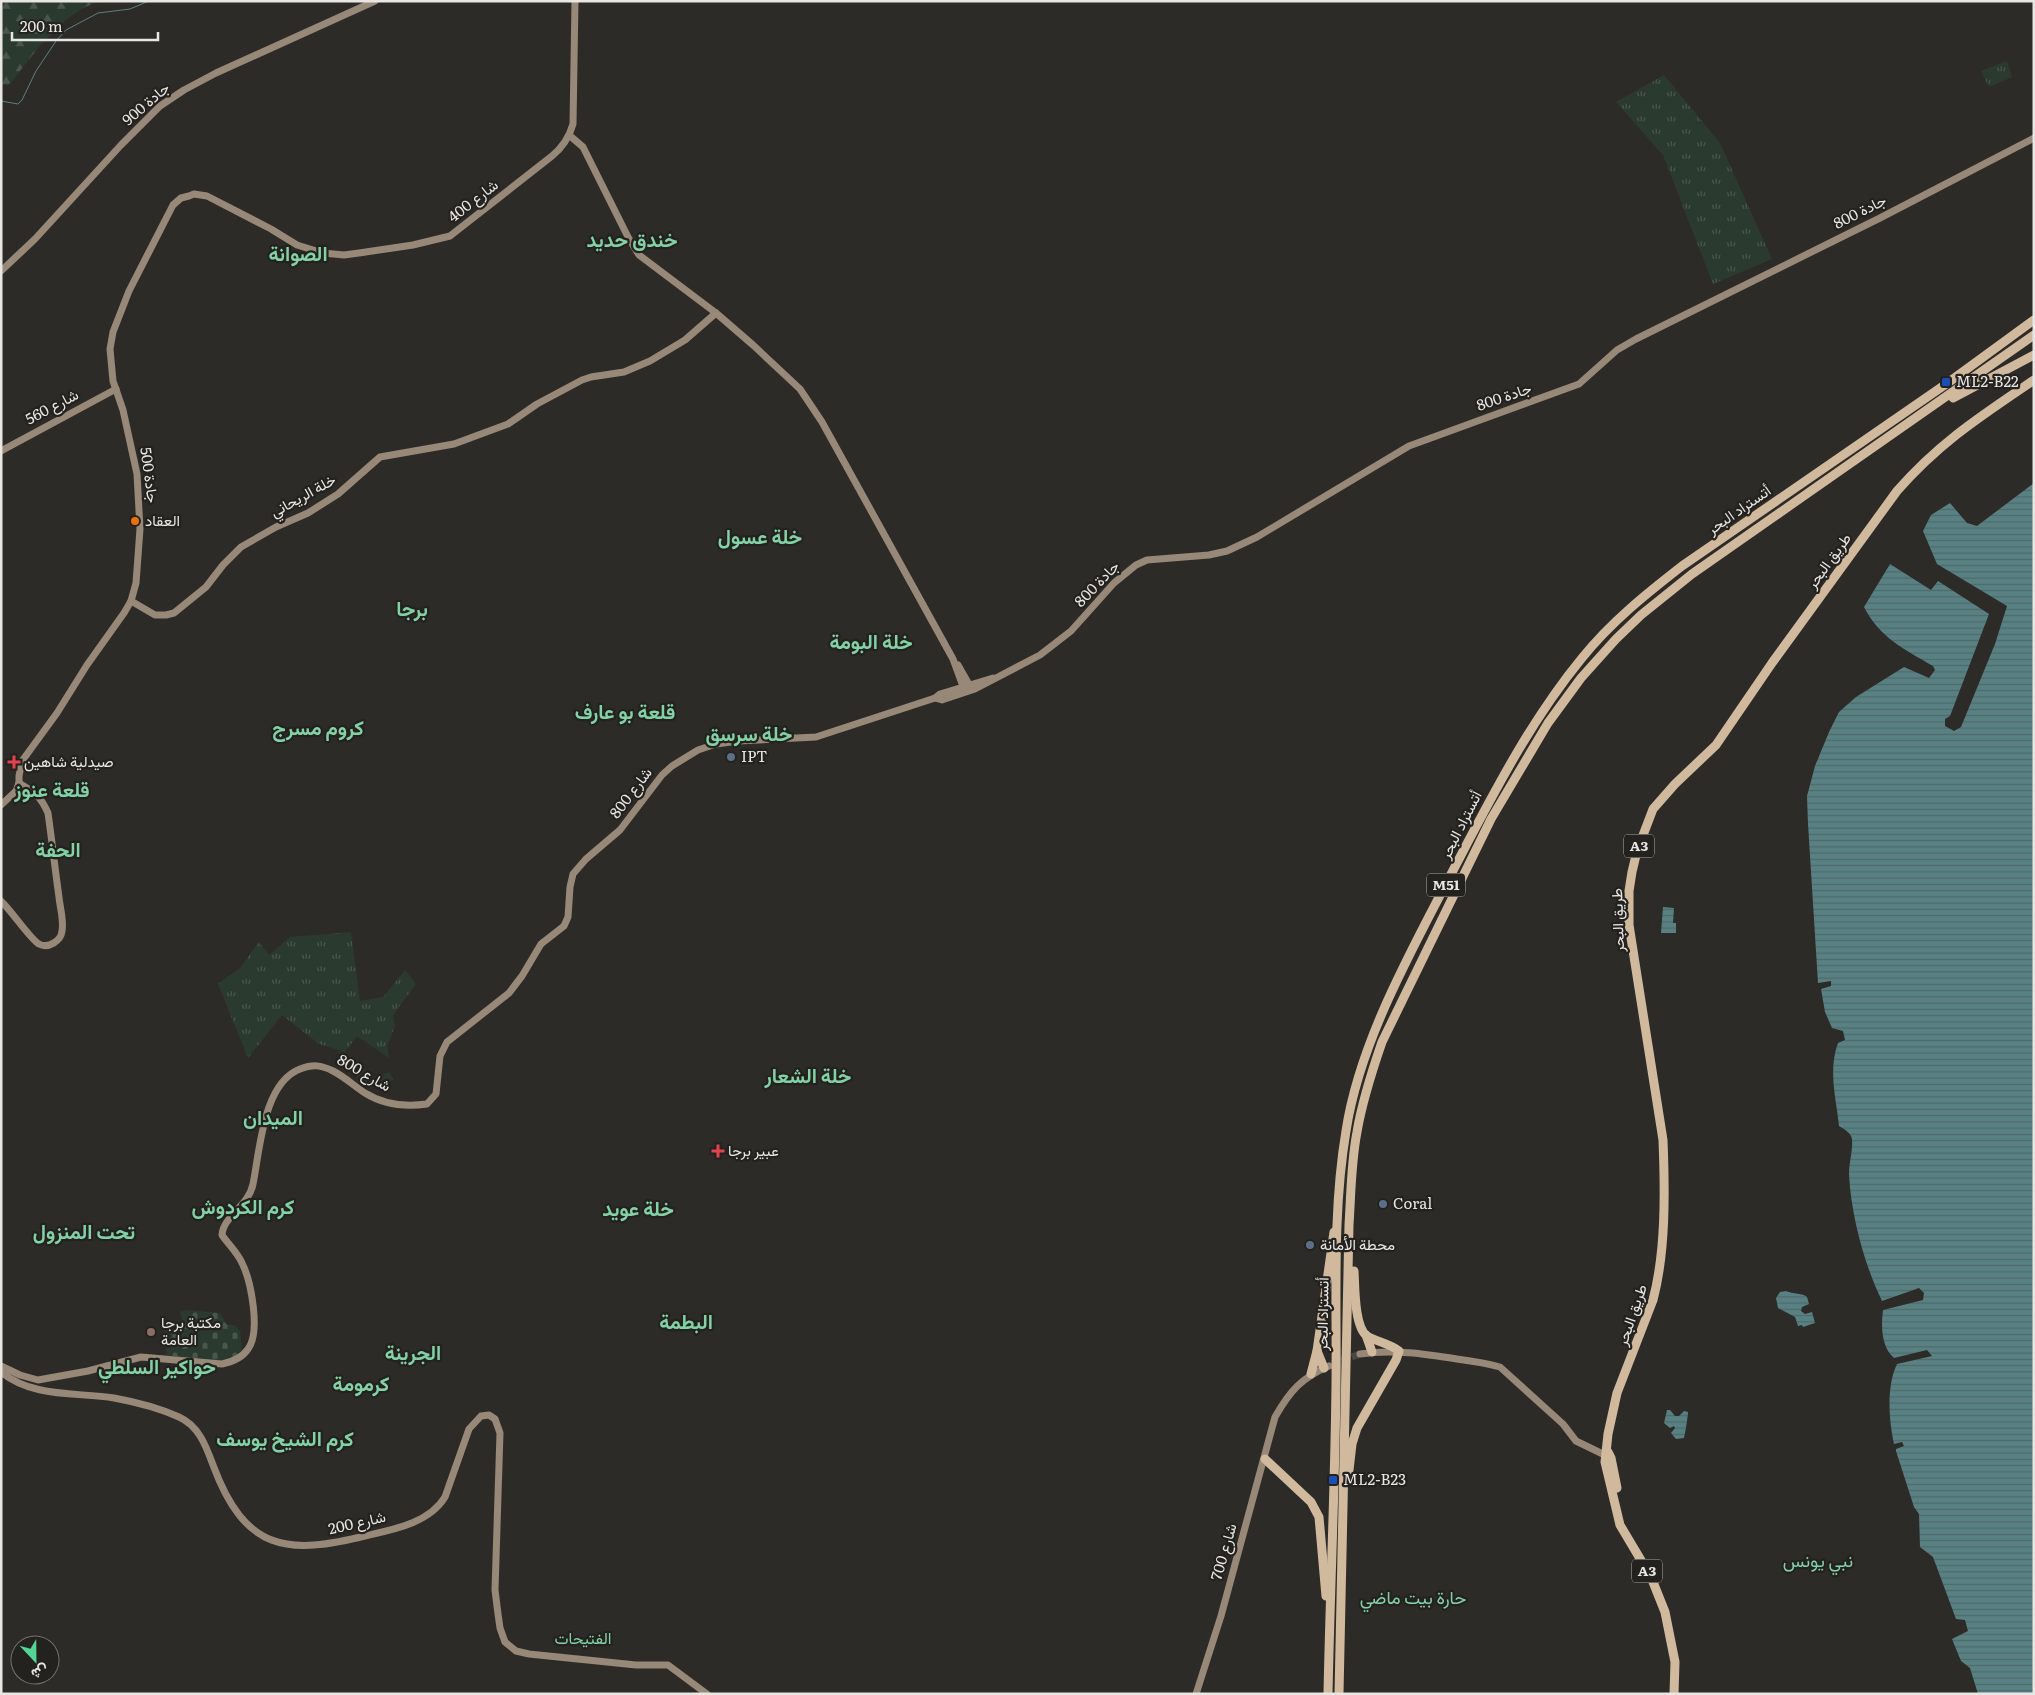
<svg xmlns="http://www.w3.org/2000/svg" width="2035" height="1695" viewBox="0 0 2035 1695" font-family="Literata,Vazirmatn,serif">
<defs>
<pattern id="grass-tufts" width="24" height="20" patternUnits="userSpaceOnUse" patternTransform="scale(1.25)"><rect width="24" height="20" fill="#2b3a2f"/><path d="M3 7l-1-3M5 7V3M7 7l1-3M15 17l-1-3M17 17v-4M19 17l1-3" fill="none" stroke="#4a564d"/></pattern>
<pattern id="forest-firs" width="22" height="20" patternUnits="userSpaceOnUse" patternTransform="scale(1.25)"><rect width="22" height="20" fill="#2b3a2f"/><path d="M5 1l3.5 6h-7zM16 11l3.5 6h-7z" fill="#4a564d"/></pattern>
<pattern id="cemetery-stones" width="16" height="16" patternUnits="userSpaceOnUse" patternTransform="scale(1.25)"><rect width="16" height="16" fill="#2b3a2f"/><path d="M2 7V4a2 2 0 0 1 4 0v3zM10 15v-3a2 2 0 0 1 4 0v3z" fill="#4a564d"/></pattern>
<pattern id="water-rules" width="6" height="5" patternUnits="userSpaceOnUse" patternTransform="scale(1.25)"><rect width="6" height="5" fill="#588183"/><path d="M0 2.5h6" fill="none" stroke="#51696a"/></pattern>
</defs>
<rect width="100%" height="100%" fill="#2d2b27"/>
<!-- grass -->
<g fill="url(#grass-tufts)">
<polygon points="2007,61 2012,77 1989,87 1981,71"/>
<polygon points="1664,75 1720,143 1772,259 1713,284 1663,155 1616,102"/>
<polygon points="351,932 360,1001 383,997 405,970 416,984 393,1015 395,1026 387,1046 389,1058 357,1036 345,1052 319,1044 282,1015 248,1058 218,984 240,968 259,942 269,955 290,937"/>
<polygon points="338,1051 347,1056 375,1078 389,1072 394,1080 374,1083 371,1089 342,1061"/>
</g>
<!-- forest -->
<path fill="url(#forest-firs)" d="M1,1h101c-41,10 -68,54 -94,85l-7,-2z"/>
<!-- cemetery -->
<path fill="url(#cemetery-stones)" d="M187,1310l33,3 7,12h8l5,6 2,21c-20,17 -51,6 -75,3l-1,-6 5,-2 -9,-21 21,-5 -3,-9z"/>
<!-- water -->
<g fill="url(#water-rules)">
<path d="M2034,483v1211h-56l-8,-26 -9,-7 -9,-22 16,-8 -3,-11 -9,-1 -23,-62 -13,-10 -1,-33 -5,-7 -18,-56v-2l8,-3 -2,-4 -8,2c-5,-24 -8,-57 3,-80l35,-8 -5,-6 -33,8c-13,-11 -13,-33 -11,-48l40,-10 1,-7 -5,-5 -37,13c-18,-37 -31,-86 -33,-127 0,-11 4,-24 3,-35 -1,-6 -8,-10 -13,-13 -3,-28 -11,-56 -1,-83l7,-3 -2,-9 -11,-3 -7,-16 -4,-23 10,-3v-5l-13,2 -10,-159 -1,-28 8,-30 14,-34 10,-20 17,-15 48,-30 25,11 6,-8 -2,-4c-29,-17 -53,-28 -69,-59l26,-43 41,26 7,-9 51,33 -39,102 -5,3v7l9,5 7,-4 34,-83 12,-38 -70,-42 -14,-33 8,-16 19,-12 17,20 10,3z"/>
<polygon points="1663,907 1674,908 1673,923 1676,923 1676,933 1661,933"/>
<path d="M1786,1291c7,3 17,2 21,6l2,7 -7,3 -1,4 4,3 7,-2 3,11 -12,4 -1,-2 -4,1 -3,-9 -17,-9 -2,-10 4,-6z"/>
<path d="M1667,1410h3l5,6h4l5,-5 4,1c0,4 -3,23 -4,26l-8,1 -5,-6 4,-5 -1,-2 -4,2 -6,-5z"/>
</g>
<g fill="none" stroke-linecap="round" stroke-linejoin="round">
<!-- stream -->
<polyline stroke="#588183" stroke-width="1" points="1,101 18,104 22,100 36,71 56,41 66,30 98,13 130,9 149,1"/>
<!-- secondary-tunnel -->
<polyline stroke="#494743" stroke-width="7" stroke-dasharray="7 3.5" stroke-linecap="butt" points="1332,1364 1360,1354"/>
<!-- secondary -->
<g stroke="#978877" stroke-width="7">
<polyline points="569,135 583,147 628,237 639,255 716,313 753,345 800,389 822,422 953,659 964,689"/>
<polyline points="1,271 35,239 121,145 160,106 184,90 216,73 375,1"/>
<polyline points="1,451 116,389"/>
<polyline points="131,601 155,615 166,615 174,613 206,587 223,565 241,547 276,527 308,513 338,494 380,457 454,444 508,424 537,404 582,380 591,377 624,372 650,361 685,340 716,313"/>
<polyline points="958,665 971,688"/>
<polyline points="935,698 942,700 975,689 1040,655 1071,631 1114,583 1136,565 1147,560 1209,555 1227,551 1257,537 1409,446 1579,384 1617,350 1636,339 1880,218 2034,138"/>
<path d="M19,783v-7l3,-15 35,-48 30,-48 37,-52 7,-12 5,-18 4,-54 -3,-55 -14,-64 -10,-29 -3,-32 3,-17 16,-41 44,-86 8,-7 8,-2 5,-2 13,2 64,33 26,16 26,8 21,2 15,-2 54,-8 37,-9 102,-80c11,-9 17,-18 21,-32l2,-123"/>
<polyline points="1,805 16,791 19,783"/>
<path d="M1,901c10,9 30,39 38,43 9,5 22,-3 23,-13 2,-11 -2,-23 -3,-34 -4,-28 -7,-56 -11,-84 -8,-18 -13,-20 -29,-30"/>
<path d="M1360,1354c33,-5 65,0 97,5 15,2 29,4 43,8l63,57 13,17 33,16"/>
<path d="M1,1366l19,9 18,5 50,-9 53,-14 81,7c10,-2 20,-6 26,-15 13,-17 3,-68 -6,-86 -5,-11 -14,-19 -20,-28 1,-19 27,-29 31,-51 7,-34 10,-101 47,-115 13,-5 21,-4 33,2 12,6 21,15 32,22 19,12 40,14 62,11l9,-10 4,-38 7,-14 62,-49 13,-17 19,-32 23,-18 4,-9 2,-30 3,-13 13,-15 34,-29 42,-55 10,-9 26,-16 18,-6 23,-3 77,-4 119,-39 5,-4 53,-16"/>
<path d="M1,1372c32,26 75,20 113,26 22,4 45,10 65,19 20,9 27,29 34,48 32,86 73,91 156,70 27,-6 61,-13 76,-38l24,-68 12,-13 8,-1 6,4 5,14 -5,157 3,24 2,14 5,14 11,9 13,3 107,11h32l39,29"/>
<path d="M1196,1694l25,-78 54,-199c15,-26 26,-39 54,-51"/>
</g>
<!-- highway -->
<g stroke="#d1b99e" stroke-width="9">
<polyline points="1953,398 2034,355"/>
<polyline points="1366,1335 1372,1352"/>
<polyline points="1317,1351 1324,1368"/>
<polyline points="1311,1374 1317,1351 1334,1232"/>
<polyline points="1608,1452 1611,1458 1617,1488"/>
<polyline points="1265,1459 1311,1502 1319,1517 1326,1596"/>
<path d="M1349,1470l3,-26 5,-16 39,-68 3,-9c-10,-8 -22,-9 -32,-15 -13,-9 -12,-51 -13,-65"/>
<path d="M1328,1694c2,-103 7,-206 8,-310 1,-83 -4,-170 10,-253 13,-86 62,-174 102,-251 40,-76 79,-155 134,-222 29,-36 64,-64 100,-92l267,-184 85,-62"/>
<path d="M1339,1694l10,-469c2,-31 2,-62 8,-93 5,-30 15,-61 25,-90l109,-223 57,-96 33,-45 35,-39 25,-24 51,-41 342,-239"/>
<path d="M1674,1694l1,-32 -10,-50 -14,-35 -31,-52 -15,-63 3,-28 9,-41 36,-93c13,-49 12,-109 10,-160l-34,-215v-34l3,-19 5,-21 16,-42 22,-25 41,-39 56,-82 125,-172c43,-49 84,-75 137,-111"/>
</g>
</g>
<!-- markers -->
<g fill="#1a4fb4" stroke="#24221e" stroke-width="2">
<rect x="1941" y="377" width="10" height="10" rx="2.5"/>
<rect x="1328" y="1475" width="10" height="10" rx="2.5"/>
</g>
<circle fill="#e8710a" stroke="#24221e" stroke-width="2" cx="135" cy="521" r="5"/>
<g fill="#5c6f8a" stroke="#24221e" stroke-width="2">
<circle cx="731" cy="757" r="5"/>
<circle cx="1383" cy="1204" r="5"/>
<circle cx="1310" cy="1245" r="5"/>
</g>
<g fill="#e0444e" stroke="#24221e" stroke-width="2">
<path d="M11.5 754.5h5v5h5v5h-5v5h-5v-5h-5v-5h5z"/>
<path d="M715.5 1143.5h5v5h5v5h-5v5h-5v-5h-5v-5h5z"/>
</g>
<circle fill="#8d6e63" stroke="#24221e" stroke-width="2" cx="151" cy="1332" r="5"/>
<g text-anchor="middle" stroke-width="4.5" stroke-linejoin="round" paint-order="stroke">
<!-- shield labels -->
<g fill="#24221e" stroke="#adaca9" stroke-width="1">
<rect x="1624" y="834.5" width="30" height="23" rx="4"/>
<rect x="1427" y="873.5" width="38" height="23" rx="4"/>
<rect x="1632" y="1559.5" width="30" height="23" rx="4"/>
</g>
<g font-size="14" font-weight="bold" fill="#e8e7e4">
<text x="1639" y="851">A3</text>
<text x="1446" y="890">M51</text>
<text x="1647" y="1576">A3</text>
</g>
<!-- street labels -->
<g font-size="15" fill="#e8e7e4" stroke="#24221e">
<text transform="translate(146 104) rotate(-41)" y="5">جادة 900</text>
<text transform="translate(473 201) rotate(-38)" y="5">شارع 400</text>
<text transform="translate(1860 212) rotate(-27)" y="5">جادة 800</text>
<text transform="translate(1504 397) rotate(-19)" y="5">جادة 800</text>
<text transform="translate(52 407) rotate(-28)" y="5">شارع 560</text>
<text transform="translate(149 475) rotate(82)" y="5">جادة 500</text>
<text transform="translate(303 496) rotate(-29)" y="5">خلة الريحاني</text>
<text transform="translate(1739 510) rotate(-35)" y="5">أتستراد البحر</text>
<text transform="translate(1829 561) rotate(-54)" y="5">طريق البحر</text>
<text transform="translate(1097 584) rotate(-46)" y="5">جادة 800</text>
<text transform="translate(631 793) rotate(-53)" y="5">شارع 800</text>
<text transform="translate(1461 825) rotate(-63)" y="5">أتستراد البحر</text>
<text transform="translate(1618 920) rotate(-92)" y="5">طريق البحر</text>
<text transform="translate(364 1073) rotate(30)" y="5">شارع 800</text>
<text transform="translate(1323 1314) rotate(-89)" y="5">أتستراد البحر</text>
<text transform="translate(1632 1315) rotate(-71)" y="5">طريق البحر</text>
<text transform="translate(357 1523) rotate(-13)" y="5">شارع 200</text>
<text transform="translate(1224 1552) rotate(-74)" y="5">شارع 700</text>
</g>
<!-- poi labels -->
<g font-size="15" fill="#e8e7e4" stroke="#24221e" text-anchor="start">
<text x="1956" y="387">ML2-B22</text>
<text x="145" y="526">العقاد</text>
<text x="741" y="762">IPT</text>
<text x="24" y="767">صيدلية شاهين</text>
<text x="728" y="1156">عبير برجا</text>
<text x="1393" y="1209">Coral</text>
<text x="1320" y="1250">محطة الأمانة</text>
<text x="161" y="1328">مكتبة برجا<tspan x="161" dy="17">العامة</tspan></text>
<text x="1343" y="1485">ML2-B23</text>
</g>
<!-- neighbourhood labels -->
<g font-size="16" fill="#83d2a6" stroke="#24221e">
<text x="583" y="1644">الفتيحات</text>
</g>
<!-- quarter labels -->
<g font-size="18" fill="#83d2a6" stroke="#24221e">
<text x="1818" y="1567">نبي يونس</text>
<text x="1413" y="1604">حارة بيت ماضي</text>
</g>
<!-- district labels -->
<g font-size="20" font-weight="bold" fill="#83d2a6" stroke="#24221e">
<text x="632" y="247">خندق حديد</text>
<text x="298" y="261">الصوانة</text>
<text x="760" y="544">خلة عسول</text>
<text x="412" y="616">برجا</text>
<text x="871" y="649">خلة البومة</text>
<text x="625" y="719">قلعة بو عارف</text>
<text x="318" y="735">كروم مسرج</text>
<text x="749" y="741">خلة سرسق</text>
<text x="52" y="797">قلعة عنوز</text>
<text x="58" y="857">الحفة</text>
<text x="808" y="1083">خلة الشعار</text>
<text x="273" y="1125">الميدان</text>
<text x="243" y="1214">كرم الكردوش</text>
<text x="638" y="1216">خلة عويد</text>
<text x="84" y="1239">تحت المنزول</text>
<text x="686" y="1329">البطمة</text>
<text x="413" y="1360">الجرينة</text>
<text x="157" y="1374">حواكير السلطي</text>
<text x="361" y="1391">كرمومة</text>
<text x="285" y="1446">كرم الشيخ يوسف</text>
</g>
</g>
<!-- border -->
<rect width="2035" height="1695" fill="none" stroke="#e8e7e4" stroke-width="5"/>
<!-- north arrow -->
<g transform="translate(35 1660) rotate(158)"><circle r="24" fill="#24221e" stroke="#72716d"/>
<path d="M0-4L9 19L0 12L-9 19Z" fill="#54d395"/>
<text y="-8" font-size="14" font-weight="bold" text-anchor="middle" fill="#e8e7e4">ش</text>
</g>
<!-- scale -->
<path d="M12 32v8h146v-8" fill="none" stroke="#e8e7e4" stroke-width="2.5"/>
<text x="20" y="32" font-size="15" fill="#e8e7e4" stroke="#24221e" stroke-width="4" paint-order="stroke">200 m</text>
</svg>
